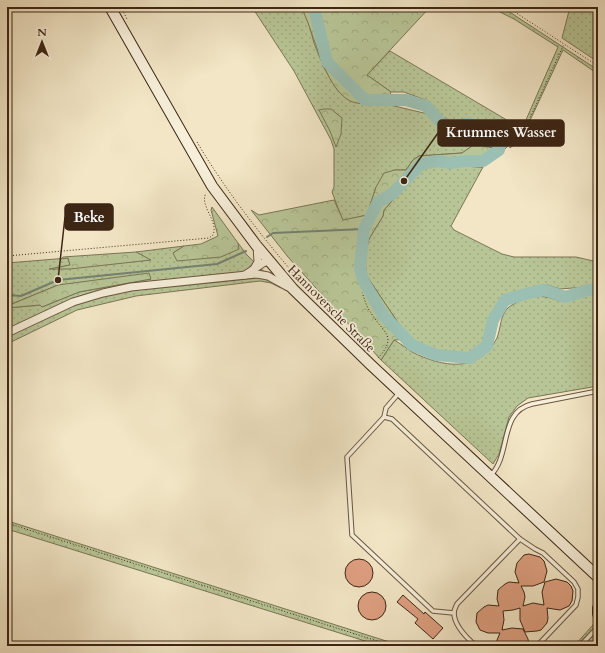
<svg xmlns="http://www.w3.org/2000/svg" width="605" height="653" viewBox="0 0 605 653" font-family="Cardo,serif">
<defs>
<pattern id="grass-dots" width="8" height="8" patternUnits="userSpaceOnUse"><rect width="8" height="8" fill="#b8c697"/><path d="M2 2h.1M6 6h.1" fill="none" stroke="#9faa81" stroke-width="1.8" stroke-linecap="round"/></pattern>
<pattern id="forest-crowns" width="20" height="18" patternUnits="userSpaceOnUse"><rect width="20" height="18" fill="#b8c697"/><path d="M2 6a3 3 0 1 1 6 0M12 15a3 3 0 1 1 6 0" fill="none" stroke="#9faa81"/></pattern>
<pattern id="water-waves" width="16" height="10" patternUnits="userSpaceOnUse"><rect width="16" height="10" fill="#9bc0b3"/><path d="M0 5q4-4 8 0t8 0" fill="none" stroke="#809c90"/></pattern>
</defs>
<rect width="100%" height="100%" fill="#f2e6c6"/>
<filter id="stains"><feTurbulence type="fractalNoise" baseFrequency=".005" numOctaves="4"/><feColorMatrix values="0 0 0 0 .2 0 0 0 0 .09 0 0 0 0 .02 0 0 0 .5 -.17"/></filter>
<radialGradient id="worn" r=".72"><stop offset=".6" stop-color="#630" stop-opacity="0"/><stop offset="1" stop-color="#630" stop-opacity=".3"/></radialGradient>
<!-- grass -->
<g fill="url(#grass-dots)" stroke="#7a7656">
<polygon points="252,7 301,7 307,17 314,43 324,68 338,91 369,104 386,104 428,114 438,126 455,131 470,127 492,137 497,145 493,148 475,144 462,153 419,156 413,160 406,170 395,170 376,187 367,215 343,221 332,192 334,187 334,149 331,140 294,71"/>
<polygon points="490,7 502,7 598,70 598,74 563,50 525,131 519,141 510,148 510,137 504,129 495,130 469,118 454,121 441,117 428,101 404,92 391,92 367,75 390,51 522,129 558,47 514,19"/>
<polygon points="570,7 598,7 598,62 562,38"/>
<path d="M437,166l13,2 8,-2 25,1 -32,59 3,4 48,24 12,3h62l22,5v24l-38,3 -12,-4 -38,8 -7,5 -13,20 -7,24 -14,12c-21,-2 -41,-2 -60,-15l-43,-64 -1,-20 4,-16 14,-23 1,-6 30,-34 11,-8z"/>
<polygon points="238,243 247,255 281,288 271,283 260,281 136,296 77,310 7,344 7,308 40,305 42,307 79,292 151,279 58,285 7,306 7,263 68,258 70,265 52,269 150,260 136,252 184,246 173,253 238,249"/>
<path d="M582,294l16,1v91l-70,12 -11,8 -8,11 -10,37 -6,10 -112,-104 13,-20c6,3 12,8 18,12 30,15 67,22 85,-14 4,-10 3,-24 12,-31 10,-7 25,-12 37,-10 4,0 8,3 12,3 8,0 17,-3 24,-6z"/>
<polygon points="7,521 11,522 402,646 381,646 7,529"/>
<polygon points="595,619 598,621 598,642 594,646 574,646 593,625"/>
</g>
<!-- forest -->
<g fill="url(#forest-crowns)" stroke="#7a7656">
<path d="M301,7h129l-63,68 24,17 -5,12c-10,0 -28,1 -36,-3 -27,-15 -35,-68 -49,-94z"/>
<polygon points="324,109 331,109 342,118 341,134 336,147 330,131 319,110"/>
<polygon points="475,144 493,148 483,167 458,166 450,168 437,166 425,168 414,176 384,210 383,216 369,239 365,255 366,275 409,339 394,340 381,360 288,257 251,210 259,215 334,200 343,220 367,215 376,187 384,173 395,170 406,170 413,160 419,156 462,153"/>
<polygon points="212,207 238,243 239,249 221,257 177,261 173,253 184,246 201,244 218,236 211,210"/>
<polygon points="136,252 151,260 70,269 49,269 70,265 68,258 61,259 63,257"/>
<polygon points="149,273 151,279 79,292 42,307 40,305 7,308 7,306 58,285"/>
</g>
<!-- water -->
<polygon fill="url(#water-waves)" stroke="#758273" points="489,128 495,130 504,129 510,137 510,144 505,149 493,148 497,145 492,137 486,133"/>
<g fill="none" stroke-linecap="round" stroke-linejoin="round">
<!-- stream -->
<g stroke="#758273" stroke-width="2">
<polyline points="267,237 273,233 364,229"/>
<polyline points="7,295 21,296 58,280 217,264 246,251"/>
</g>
<!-- river -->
<polyline stroke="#9bc0b3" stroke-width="12" points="314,7 327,62 365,100 406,100 426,106 442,124 459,126 469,123 501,136 499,150 483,161 465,161 451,163 437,161 421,164 392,194 378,202 364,229 360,268 363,280 383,315 412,345 436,355 470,358 487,346 493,320 505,300 529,293 545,290 565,297 588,290 598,290"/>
</g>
<!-- building -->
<g fill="#de9f80" stroke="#3d2614">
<polygon points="529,554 540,557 544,561 547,571 544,582 533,586 521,586 524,592 525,597 523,606 533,603 544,605 542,592 545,582 556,579 567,582 571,586 573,591 572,601 569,606 560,610 547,608 548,618 547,623 541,630 537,631 525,632 520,620 520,608 513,610 503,611 504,620 502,630 512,628 523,629 528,639 529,646 497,646 497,640 500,633 488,633 480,630 476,622 477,613 484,607 488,605 499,606 497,599 498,590 505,584 509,582 519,583 515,572 517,563 524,555"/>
<circle cx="359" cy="573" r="14"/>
<circle cx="372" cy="606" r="14"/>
<polygon points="403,595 424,614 425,612 443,628 433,639 415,623 418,619 397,602"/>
</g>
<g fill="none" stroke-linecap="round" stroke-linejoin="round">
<defs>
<g id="service">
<polyline points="399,393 386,408 384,417 347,457 352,535 433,611 454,613"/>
<polyline points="384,417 392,419 520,539"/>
<path d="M490,476c22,-21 8,-64 42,-72l66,-13"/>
<path d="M476,646c-8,-7 -22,-21 -22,-33 0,-3 2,-7 3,-9l63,-65 15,10 8,4 31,29 4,7v8l-2,8 -39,41"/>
<polyline points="580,646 598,627"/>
</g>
<g id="minor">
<polyline points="254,269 258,262 257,246"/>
<polyline points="245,275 263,263 269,261"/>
<polyline points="7,333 73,302 103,293 131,287 257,274 268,276 288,287"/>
</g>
<g id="secondary">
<polyline points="110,7 212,186 256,245 293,289 371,365 598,577"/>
<polyline points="598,608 598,614"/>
</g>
</defs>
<!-- service casing -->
<use href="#service" stroke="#6a5640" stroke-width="5.5"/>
<!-- minor casing -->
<use href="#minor" stroke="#6a5640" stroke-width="9"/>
<!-- secondary casing -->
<use href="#secondary" stroke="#3d2614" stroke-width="12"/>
<!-- path -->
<g stroke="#3d2614" stroke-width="1" stroke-dasharray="1 2" stroke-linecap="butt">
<polyline points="121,7 127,19"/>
<polyline points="507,7 598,66"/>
<polyline points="524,131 564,44"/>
<path d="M197,142c33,56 74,106 117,155"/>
<path d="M7,256l202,-18 4,-3c6,-14 -14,-29 -7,-42"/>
<path d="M363,295c2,6 4,13 8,18 12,20 28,23 6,46"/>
<polyline points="7,523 393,646"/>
<polyline points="590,646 598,637"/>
</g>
<!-- service -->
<use href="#service" stroke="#f7efda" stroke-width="3.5"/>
<!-- minor -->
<use href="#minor" stroke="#f7efda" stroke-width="7"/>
<!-- secondary -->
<use href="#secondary" stroke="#f7efda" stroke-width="10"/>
</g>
<g text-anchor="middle" stroke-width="3.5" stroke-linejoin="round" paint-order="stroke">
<!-- street labels -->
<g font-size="13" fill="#3d2614" stroke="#f7efda">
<text transform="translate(332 308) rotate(45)" y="5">Hannoversche Straße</text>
</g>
</g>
<!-- callouts -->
<path fill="none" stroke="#3d2614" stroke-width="1.5" d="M404 181L438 133M58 280L65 217"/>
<g fill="#3d2614" stroke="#f7efda" stroke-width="1.5">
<circle cx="404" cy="181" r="4"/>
<circle cx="58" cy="280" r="4"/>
</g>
<g fill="#3d2614" stroke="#3d2614" stroke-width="1.5">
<rect x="438" y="120" width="126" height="26" rx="4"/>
<rect x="65" y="204" width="48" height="26" rx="4"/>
</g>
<g font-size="14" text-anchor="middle" font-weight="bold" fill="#fff">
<text x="501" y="137">Krummes Wasser</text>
<text x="89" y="222">Beke</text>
</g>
<!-- margin -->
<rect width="605" height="653" fill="none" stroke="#f2e6c6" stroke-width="24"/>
<rect x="8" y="8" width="589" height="637" fill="none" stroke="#3d2614" stroke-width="2"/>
<rect x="12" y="12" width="581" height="629" fill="none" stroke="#3d2614"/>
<!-- north arrow -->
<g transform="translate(42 42)" stroke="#f7efda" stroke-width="3" paint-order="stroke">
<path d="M0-3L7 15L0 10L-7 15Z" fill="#3d2614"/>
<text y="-6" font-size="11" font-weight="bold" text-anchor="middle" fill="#3d2614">N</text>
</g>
<rect width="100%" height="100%" filter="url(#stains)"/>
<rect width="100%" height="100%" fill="url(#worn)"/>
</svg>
